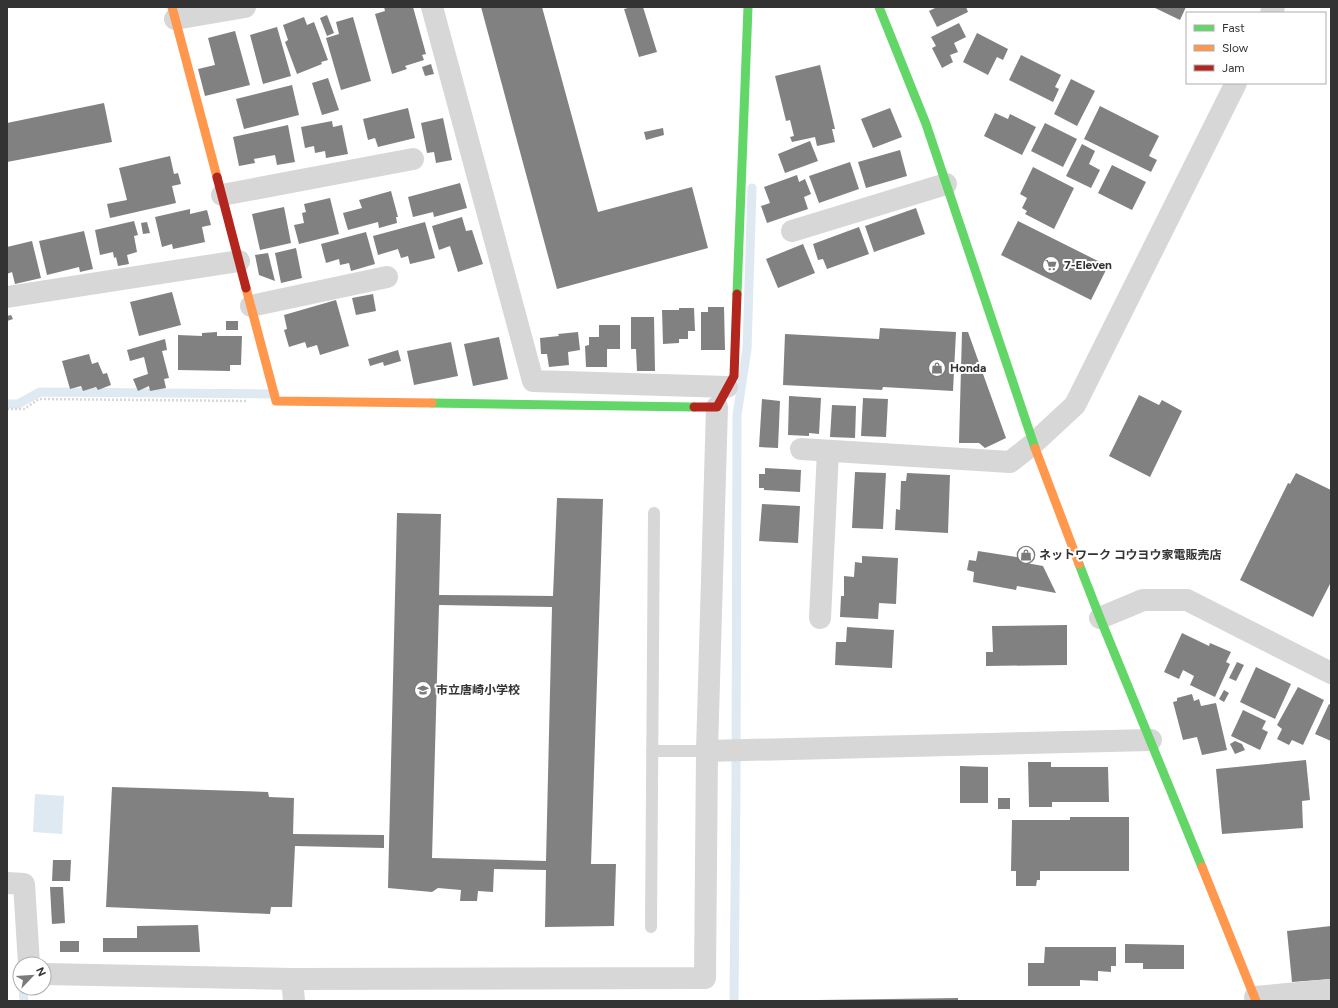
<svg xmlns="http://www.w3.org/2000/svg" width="1338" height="1008" viewBox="0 0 1338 1008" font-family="Figtree,'Noto Sans JP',sans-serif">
<rect width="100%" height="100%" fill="#fff"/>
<!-- water -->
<polygon fill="#dee9f2" points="35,794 64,796 62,834 33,832"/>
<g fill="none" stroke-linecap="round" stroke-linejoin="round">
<!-- stream -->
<g stroke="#dee9f2" stroke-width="9">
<polyline points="7,404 18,404 40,392 275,394"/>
<polyline points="23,988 24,1001"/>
<polyline points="734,1001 736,786 737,415 747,349 752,188"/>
</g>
</g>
<!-- building -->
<g fill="#818181" fill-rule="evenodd">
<polygon points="384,7 413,7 426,54 422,55 424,60 405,66 407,69 392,74 375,14 385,11"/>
<polygon points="481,7 542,7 598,212 692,187 708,248 557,289"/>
<polygon points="632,7 643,7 657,52 639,57 624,9"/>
<polygon points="937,7 966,7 968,12 937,27 929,11"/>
<polygon points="1153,7 1186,7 1180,20"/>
<polygon points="327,15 334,33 327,36 320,18"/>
<polygon points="304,17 307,25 314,22 328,60 321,62 322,64 297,74 285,42 288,40 283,25"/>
<polygon points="353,17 371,81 341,90 326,38 339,34 336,22"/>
<polygon points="959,23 966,37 954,43 958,52 950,55 953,62 942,68 932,48 936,46 931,37"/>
<polygon points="277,27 291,76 263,84 250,35"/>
<polygon points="235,31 250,85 205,96 198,69 215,65 208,38"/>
<polygon points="977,33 1008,49 1003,60 997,57 988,75 963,62"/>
<polygon points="1021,55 1061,75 1055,87 1059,89 1053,102 1009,80"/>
<polygon points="431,64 434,74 425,76 422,67"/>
<polygon points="820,65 835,129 832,129 835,142 817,146 815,137 792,142 790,137 794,136 790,120 786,121 775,76"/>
<polygon points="328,78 339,110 322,115 312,83"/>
<polygon points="1071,79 1095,91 1077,126 1054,114"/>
<polygon points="292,85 299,115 244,129 236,99"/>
<polygon points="104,103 112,142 7,162 7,123"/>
<polygon points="1100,106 1159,136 1149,156 1157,160 1151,172 1084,139"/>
<polygon points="408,108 415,138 378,147 375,138 368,140 363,119"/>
<polygon points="890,108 902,137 873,148 861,119"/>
<polygon points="995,113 1008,119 1010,114 1036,127 1022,155 984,136"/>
<polygon points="443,118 452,160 436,163 434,152 427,153 421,123"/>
<polygon points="332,121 333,127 342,125 348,154 326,158 325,151 315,153 314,146 305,148 301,127"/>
<polygon points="1045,123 1077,139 1063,167 1031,151"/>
<polygon points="288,125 295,162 277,165 275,155 254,159 255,163 239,166 233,137"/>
<polygon points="663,128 664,135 646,140 644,132"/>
<polygon points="810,141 818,161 785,173 778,154"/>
<polygon points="1082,144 1095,151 1089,164 1100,170 1091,188 1066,176"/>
<polygon points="900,150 907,176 866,188 858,162"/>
<polygon points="170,156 174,174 178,173 181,184 172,186 176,203 110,218 107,204 127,200 119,168"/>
<polygon points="850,162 859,189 819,203 809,176"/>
<polygon points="1112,165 1146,182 1132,210 1098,193"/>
<polygon points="1033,167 1074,188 1054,229 1025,214 1027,211 1022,208 1027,198 1020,194"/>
<polygon points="797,175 799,182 805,179 811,194 804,197 808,209 767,223 761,206 770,203 764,187"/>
<polygon points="460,183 467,208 434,217 433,212 413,217 408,197"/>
<polygon points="391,191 398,217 396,217 397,223 379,228 378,222 348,230 343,213 362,208 359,200"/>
<polygon points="330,198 339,234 299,244 294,225 304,223 302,213 306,212 304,204"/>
<polygon points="284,207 291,243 260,250 252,214"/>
<polygon points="916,208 925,234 874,252 865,226"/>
<polygon points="190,209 190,214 207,210 211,225 202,227 205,242 173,249 172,244 162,247 155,217"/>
<polygon points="462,217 466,231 472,230 483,264 458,272 450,246 439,250 432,226"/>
<polygon points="134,221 138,235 134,236 137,252 127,255 129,264 118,266 116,257 114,258 113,252 100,255 95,230"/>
<polygon points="1018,221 1108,266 1091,300 1001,255"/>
<polygon points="147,222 150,233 143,234 141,223"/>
<polygon points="425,222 435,258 410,264 408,256 401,258 398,249 378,255 373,236"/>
<polygon points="859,227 869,254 827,269 823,259 818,260 813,244"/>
<polygon points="84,231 93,269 80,272 79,267 47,275 39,241"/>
<polygon points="366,232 375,264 351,271 349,263 340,265 339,259 326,263 321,244"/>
<polygon points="32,241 41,278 15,284 12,272 7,274 7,247"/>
<polygon points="803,244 815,273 778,288 766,259"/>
<polygon points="296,248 302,278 281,283 275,253"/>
<polygon points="268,253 275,281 259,275 255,255"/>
<polygon points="172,292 181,325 139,336 130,302"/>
<polygon points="373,294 376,311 356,315 352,298"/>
<polygon points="336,300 349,346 320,355 317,345 307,348 305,342 289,347 284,330 287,329 284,315"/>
<polygon points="708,307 724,307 725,350 701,350 701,312 708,312"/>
<polygon points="679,308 694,308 695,331 688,331 688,339 679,339 679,343 663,344 662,310 679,310"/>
<polygon points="11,315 13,319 7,321 7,316"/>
<polygon points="631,317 654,317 655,371 637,371 636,349 631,349"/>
<rect x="226" y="321" width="12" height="9"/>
<polygon points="599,325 620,325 620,349 607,349 607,367 586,367 585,346 589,345 589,337 599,337"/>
<polygon points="880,328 956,332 953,391 883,387 882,390 783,385 785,334 879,339"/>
<polygon points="217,332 217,336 242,336 241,365 230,365 230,371 178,370 178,335 202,336 202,333"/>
<polygon points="578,332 580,350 568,352 569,365 549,367 547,354 541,354 540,338 559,336 558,334"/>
<polygon points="962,332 968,332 1006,438 985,448 979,443 959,443"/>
<polygon points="499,337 508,379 473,386 464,344"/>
<polygon points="165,339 167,350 162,351 169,378 164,379 166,388 150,391 149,386 138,391 133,379 148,374 144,357 130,361 127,350"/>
<polygon points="451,342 458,376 414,385 407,351"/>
<polygon points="398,350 401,361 384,366 383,362 370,366 368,359"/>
<polygon points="89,354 92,364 98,362 103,374 107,373 111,385 98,390 96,387 83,391 81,386 70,389 62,361"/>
<polygon points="1139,395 1159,405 1162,400 1182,411 1150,477 1109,456"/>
<polygon points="789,396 821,398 819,434 809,433 809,436 788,435"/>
<polygon points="863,398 888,399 886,437 861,436"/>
<polygon points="762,399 780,401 778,448 759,447"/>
<polygon points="832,405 856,406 855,438 830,437"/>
<polygon points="765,468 801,470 800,492 764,490 764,488 759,488 759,474 765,474"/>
<polygon points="855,472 886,473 883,529 852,528"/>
<polygon points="907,473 950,475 948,533 895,530 896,509 900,510 901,481 906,481"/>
<polygon points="1296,473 1331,490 1331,582 1313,617 1240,580 1288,483 1290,484"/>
<path d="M557,498l46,1 -12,365h25l-2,62 -69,1 1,-57 -52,-1 -1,23 -15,-1 -1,10h-17l1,-11 -23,-2 -6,4 -44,-4 9,-375 44,1 -2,81 114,1zM439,605l113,2 -6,254 -114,-3z"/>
<polygon points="762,504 800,506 798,543 759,541"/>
<polygon points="978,551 1022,558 1021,562 1043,566 1056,593 1017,586 1016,590 973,582 974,572 967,570 969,560 976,561"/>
<polygon points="862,556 898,558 896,604 879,603 878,619 840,617 841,596 844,596 844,576 854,577 855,562 862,563"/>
<polygon points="1067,625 1067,665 986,666 986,652 993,652 992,626"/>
<polygon points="847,627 894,630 892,668 835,665 836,642 846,642"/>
<polygon points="1182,633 1209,646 1210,643 1231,652 1226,662 1230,664 1215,697 1190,685 1194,676 1183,670 1179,679 1164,672"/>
<polygon points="1237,662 1244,665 1236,681 1229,678"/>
<polygon points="1256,667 1291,684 1275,719 1240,702"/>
<polygon points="1298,687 1324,700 1303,745 1292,740 1289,745 1277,739 1282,729 1277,725"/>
<polygon points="1224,690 1229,693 1224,702 1219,699"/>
<polygon points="1192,694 1194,701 1199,699 1201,706 1216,703 1227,750 1202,755 1197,737 1183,740 1173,702 1177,701 1177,698"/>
<polygon points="1329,704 1331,705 1331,741 1315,734"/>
<polygon points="1243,710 1266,721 1262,729 1268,732 1260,750 1231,736"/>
<polygon points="1235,741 1242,744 1245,750 1235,754 1230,744"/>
<polygon points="1306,760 1310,800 1302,801 1303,828 1222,834 1216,769"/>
<polygon points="1028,762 1051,762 1051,767 1108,767 1109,802 1052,802 1052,807 1029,807"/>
<polygon points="960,766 988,767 988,803 960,803"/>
<polygon points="112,787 268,792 269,797 294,798 293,834 384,835 384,848 295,846 292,907 271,907 270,914 106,907"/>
<rect x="998" y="798" width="12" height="11"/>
<polygon points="1070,817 1129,817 1129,871 1040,871 1040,880 1037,880 1036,886 1016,886 1016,871 1011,871 1012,820 1070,820"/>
<polygon points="53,860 71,860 70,881 52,881"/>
<polygon points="50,887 63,887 65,923 52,924"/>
<polygon points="198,925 200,952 103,952 103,938 137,938 137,926"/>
<polygon points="1331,926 1331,979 1292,982 1287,931"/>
<rect x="60" y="941" width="19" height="11"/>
<polygon points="1125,944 1184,945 1184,969 1143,969 1143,963 1125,963"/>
<polygon points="1045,947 1116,947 1116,966 1111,966 1111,972 1098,971 1098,981 1080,980 1080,986 1028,986 1028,963 1044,963"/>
<polygon points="958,998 958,1001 819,1001 819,1000"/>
</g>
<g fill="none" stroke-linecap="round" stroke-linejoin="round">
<!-- path -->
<polyline stroke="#d6d6d6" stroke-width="2.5" stroke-dasharray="2 2" stroke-linecap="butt" points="7,409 24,409 39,399 248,401"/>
<!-- lane -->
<g stroke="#d7d7d7" stroke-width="12">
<polyline points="652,751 707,751"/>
<polyline points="651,927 654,513"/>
</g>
<!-- street -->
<g stroke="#d7d7d7" stroke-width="22">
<polyline points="432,7 533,381 727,387"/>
<polyline points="1271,13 1274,7"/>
<polyline points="175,19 245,7"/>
<polyline points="222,195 413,159"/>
<polyline points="792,231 946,184"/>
<polyline points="7,297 239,261"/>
<polyline points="251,306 387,277"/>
<polyline points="801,449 1010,462 1033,444 1075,405 1236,83"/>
<polyline points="820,618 828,451"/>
<polyline points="1100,618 1143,600 1187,600 1331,673"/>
<polyline points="707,751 1151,740"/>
<polyline points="7,883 24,884 29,964"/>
<polyline points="44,974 292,979 705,978 707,751 717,407"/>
<polyline points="292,979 294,1001"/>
<polyline points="1255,997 1331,990"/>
</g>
<!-- fast -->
<g stroke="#63d668" stroke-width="9">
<polyline points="879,7 926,124 1035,448"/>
<polyline points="737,294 748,7"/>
<polyline points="432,403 694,407"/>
<polyline points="1079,564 1100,618 1202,867"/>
</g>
<!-- slow -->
<g stroke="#ff974d" stroke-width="9">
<polyline points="172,7 217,177"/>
<polyline points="246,288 276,401 432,403"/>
<polyline points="1035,448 1079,564"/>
<polyline points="1202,867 1256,1001"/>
</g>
<!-- jam -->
<g stroke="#b3261e" stroke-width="9">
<polyline points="217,177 246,288"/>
<polyline points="694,407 717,407 734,376 737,294"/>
</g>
</g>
<!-- icons -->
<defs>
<symbol id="supermarket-ring" viewBox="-11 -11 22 22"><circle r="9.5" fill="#fff" stroke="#7a7a7a" stroke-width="1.5"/><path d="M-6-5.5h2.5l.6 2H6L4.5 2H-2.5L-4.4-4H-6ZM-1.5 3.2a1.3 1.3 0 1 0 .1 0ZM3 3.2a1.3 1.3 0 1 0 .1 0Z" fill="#7a7a7a"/></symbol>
<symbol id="shop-ring" viewBox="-11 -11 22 22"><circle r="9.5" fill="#fff" stroke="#7a7a7a" stroke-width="1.5"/><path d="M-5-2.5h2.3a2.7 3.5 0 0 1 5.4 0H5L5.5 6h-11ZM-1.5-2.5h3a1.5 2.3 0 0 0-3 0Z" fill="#7a7a7a"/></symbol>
<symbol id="school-ring" viewBox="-11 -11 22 22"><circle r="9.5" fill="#fff" stroke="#7a7a7a" stroke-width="1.5"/><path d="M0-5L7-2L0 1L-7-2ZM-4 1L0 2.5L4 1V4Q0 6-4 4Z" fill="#7a7a7a"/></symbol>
</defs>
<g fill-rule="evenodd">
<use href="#supermarket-ring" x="1041" y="255" width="20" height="20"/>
<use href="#shop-ring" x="927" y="358" width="20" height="20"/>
<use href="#shop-ring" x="1016" y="545" width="20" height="20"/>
<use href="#school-ring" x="413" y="680" width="20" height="20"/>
</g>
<g text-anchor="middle" stroke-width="4" stroke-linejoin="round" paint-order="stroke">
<!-- poi labels -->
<g font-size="12" font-weight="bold" fill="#333" stroke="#fff" text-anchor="start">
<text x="1064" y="269">7-Eleven</text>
<text x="950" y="372">Honda</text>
<text x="1039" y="559">ネットワーク コウヨウ家電販売店</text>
<text x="436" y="694">市立唐崎小学校</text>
</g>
</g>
<!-- border -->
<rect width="1338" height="1008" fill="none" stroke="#333333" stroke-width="16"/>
<!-- legend -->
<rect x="1186" y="12" width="140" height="72" fill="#ffffff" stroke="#adadad"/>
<rect x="1194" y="25" width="20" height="6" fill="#63d668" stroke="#adadad"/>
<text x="1222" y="32" font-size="12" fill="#333333">Fast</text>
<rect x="1194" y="45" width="20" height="6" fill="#ff974d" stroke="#adadad"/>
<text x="1222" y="52" font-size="12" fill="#333333">Slow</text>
<rect x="1194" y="65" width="20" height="6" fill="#b3261e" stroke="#adadad"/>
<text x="1222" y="72" font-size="12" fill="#333333">Jam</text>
<!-- north arrow -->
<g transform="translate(32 976) rotate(65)"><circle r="19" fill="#ffffff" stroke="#adadad"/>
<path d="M0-3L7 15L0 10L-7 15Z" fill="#7a7a7a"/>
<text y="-6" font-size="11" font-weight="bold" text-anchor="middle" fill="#333333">N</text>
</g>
</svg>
